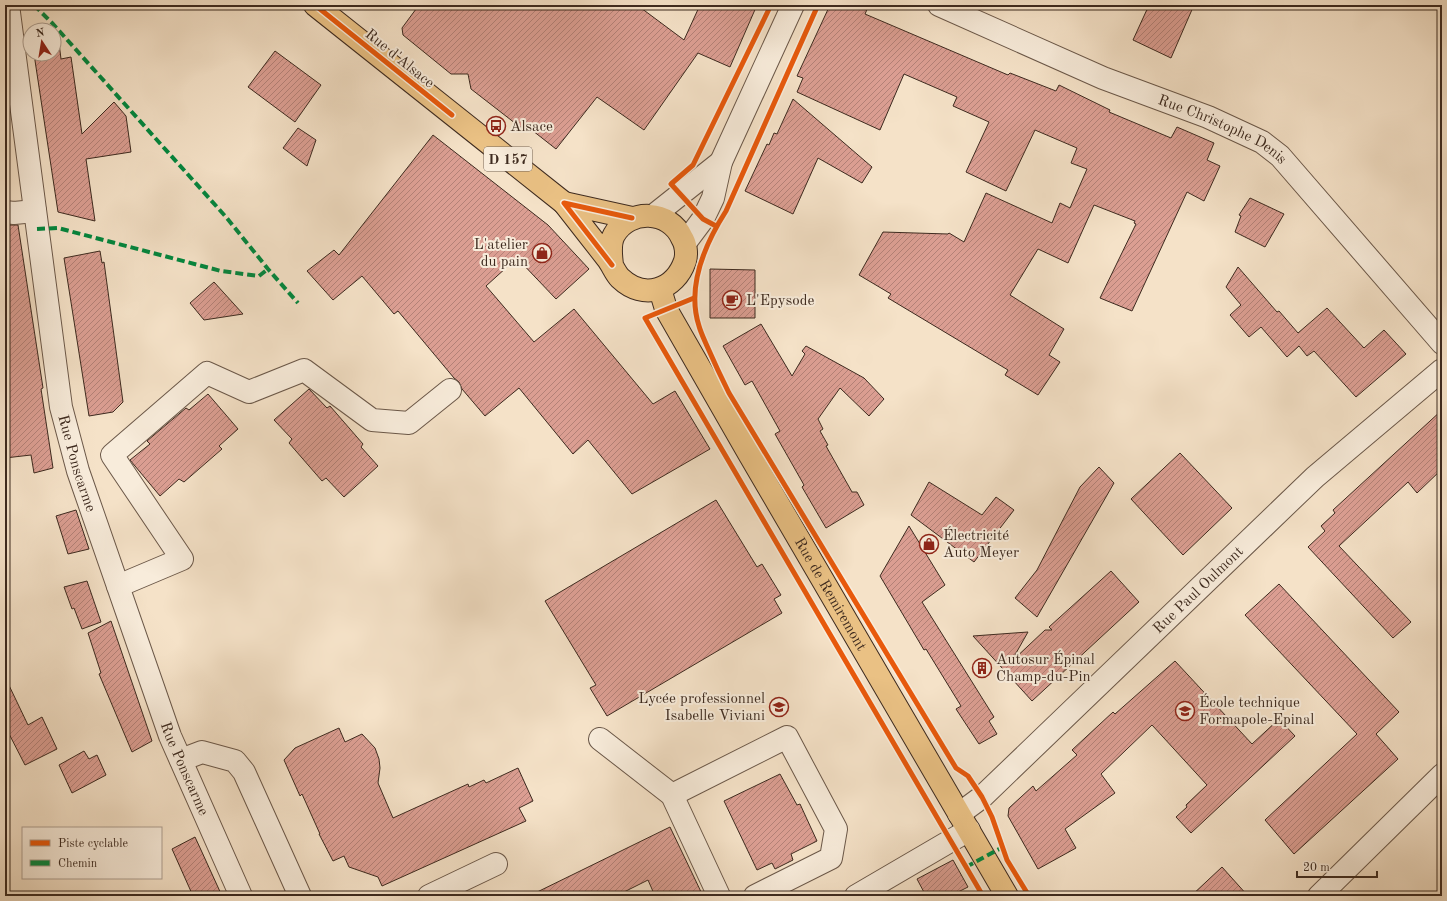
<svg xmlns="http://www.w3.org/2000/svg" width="1447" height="901" viewBox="0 0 1447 901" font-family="'Old Standard TT',serif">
<defs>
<pattern id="building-hatch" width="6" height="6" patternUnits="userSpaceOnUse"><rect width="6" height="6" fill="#db9e92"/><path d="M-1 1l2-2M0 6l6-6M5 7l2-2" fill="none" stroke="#b38177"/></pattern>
</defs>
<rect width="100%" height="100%" fill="#f5e2c8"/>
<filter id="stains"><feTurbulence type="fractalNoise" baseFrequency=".005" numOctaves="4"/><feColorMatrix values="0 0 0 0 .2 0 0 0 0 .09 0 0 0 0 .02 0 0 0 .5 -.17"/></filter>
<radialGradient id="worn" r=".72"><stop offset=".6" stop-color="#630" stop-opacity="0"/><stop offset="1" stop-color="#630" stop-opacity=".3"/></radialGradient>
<!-- building -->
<g fill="url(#building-hatch)" stroke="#3d2a1f">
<polygon points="419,5 637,5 684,40 700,5 757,5 730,67 698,53 644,130 597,97 556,149 528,127 520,127 471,89 468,74 451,74 403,35 402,28"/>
<polygon points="830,5 869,5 865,14 1008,75 1010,73 1056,91 1059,85 1110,110 1109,112 1171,138 1177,127 1214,143 1207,160 1220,166 1204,201 1187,192 1132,311 1100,298 1136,224 1134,223 1135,221 1094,205 1068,263 1038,249 1010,295 1064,329 1049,355 1060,362 1038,395 1005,375 1008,370 888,298 891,294 859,275 883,232 948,234 949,233 964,242 986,193 1052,223 1060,203 1070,208 1087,169 1071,163 1077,148 1035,130 1006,191 966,172 989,122 953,106 957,97 904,74 880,130 797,92 803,78 797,76"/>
<polygon points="1149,5 1194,5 1171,58 1133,40"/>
<polygon points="54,39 56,43 59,43 61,59 71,57 82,134 114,102 126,116 131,152 86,159 95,221 58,212 34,54 54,54"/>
<polygon points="275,51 321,85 295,122 248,87"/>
<polygon points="793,99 872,167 862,183 818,158 793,214 745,191 767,144 769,145 774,133 777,134"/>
<polygon points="298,128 316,140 307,166 283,148"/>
<polygon points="433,135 548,225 589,269 556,299 517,258 486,286 534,342 574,309 653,404 675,391 710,449 632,494 588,440 573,454 519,388 485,416 462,389 459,382 454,378 398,311 394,314 362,276 333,300 307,271 334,250 339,255"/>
<polygon points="1250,198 1284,214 1265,247 1235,232 1241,216 1239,215"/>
<polygon points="5,225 18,225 43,388 41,389 53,468 34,473 31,455 5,458"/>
<polygon points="100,251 102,263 104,262 123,402 113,412 89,416 64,258"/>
<polygon points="1238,267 1277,312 1279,311 1298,333 1327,308 1364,348 1384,330 1406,354 1356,397 1314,351 1307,356 1299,346 1287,357 1261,327 1249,337 1230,315 1241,305 1226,287"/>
<polygon points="710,269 755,270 755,318 710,318"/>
<polygon points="214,282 243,314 204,320 190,303"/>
<polygon points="761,324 792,376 805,354 802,351 806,346 864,378 884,399 869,416 840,388 818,419 823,429 820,431 828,445 826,446 852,492 857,492 864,505 826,528 802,487 804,485 775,434 780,431 752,381 745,385 723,346"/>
<polygon points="309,389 327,408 330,406 363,444 361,447 378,466 344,497 326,478 322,481 289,443 292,439 274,420"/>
<polygon points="208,394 238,429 219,446 222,449 184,482 179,479 160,496 130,460 150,444 147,441 167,424 186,408 189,410"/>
<polygon points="1442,410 1442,469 1417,493 1408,482 1339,546 1411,622 1393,638 1308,547 1325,531 1321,526 1335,513 1333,510"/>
<polygon points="1180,453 1232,508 1183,555 1131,499"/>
<polygon points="1099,467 1114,483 1037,617 1015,598 1037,570 1080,487"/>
<polygon points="929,482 982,515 996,497 1014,510 974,562 911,515"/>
<polygon points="716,500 757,567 762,564 781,595 774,599 782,613 607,716 590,688 596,685 545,601"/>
<polygon points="76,510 89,549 68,554 56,516"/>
<polygon points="909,526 945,585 922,602 994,717 989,721 997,734 979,744 956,709 961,706 926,649 924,650 880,576"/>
<polygon points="1111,571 1139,602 1032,701 973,636 1028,632 1011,662 1045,630 1052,630 1049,627"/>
<polygon points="87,581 101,622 82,629 74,608 72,609 64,587"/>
<polygon points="1279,584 1399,712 1376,734 1398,759 1294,854 1265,820 1357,734 1245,615"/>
<polygon points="111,621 152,741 132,752 99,674 101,673 88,633"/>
<polygon points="1175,661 1252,744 1279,719 1295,736 1191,833 1176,817 1187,807 1186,805 1207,785 1152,725 1101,774 1115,793 1065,829 1076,848 1038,869 1008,816 1009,808 1033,786 1036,791 1077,755 1072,750 1113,712 1115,714"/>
<polygon points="5,677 28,725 42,717 57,749 25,765 5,726"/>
<polygon points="339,728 345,742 362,734 375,748 379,759 380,768 378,783 393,818 468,784 469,787 484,780 486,783 518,768 533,801 519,808 526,821 382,886 378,877 349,867 344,856 333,861 319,834 320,834 302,794 300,796 284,760 295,748"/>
<polygon points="84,751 89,759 97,755 106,775 72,793 59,765"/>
<polygon points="780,774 797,805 800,804 817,841 791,854 793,860 775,869 772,863 757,870 724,801"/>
<polygon points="670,827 703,896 655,896 648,880 616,896 529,896"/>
<polygon points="195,837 201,850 222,896 193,896 172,849"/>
<polygon points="953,860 968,887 950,896 926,896 917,879"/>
<polygon points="1222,867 1248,896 1191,896"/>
</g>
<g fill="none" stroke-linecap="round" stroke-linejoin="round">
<defs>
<g id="minor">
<path id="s1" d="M8,5l53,402 17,64 92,265 71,160"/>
<path id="s2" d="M939,5l164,73 105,39 54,25 18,14 162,187"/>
<polyline points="5,212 14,213 35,211"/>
<polyline points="653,216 721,162"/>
<polyline points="685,243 703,219 713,198 721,162 793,5"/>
<polyline points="118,586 182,559 112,455 207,373 249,392 304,370 372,420 409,423 450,390"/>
<polyline points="600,739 672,795 719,896"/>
<polyline points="181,760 202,752 235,761 244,772 300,896"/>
<polyline points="672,795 787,737 836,829 831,858 755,896"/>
<path id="s3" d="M959,814l23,-17 333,-320 127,-107"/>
<polyline points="429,896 496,864"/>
<polyline points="856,896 969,830"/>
<polyline points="1319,896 1442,775"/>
</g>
<g id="major">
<polyline points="315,5 564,203"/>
<path d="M612,265c-1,-10 -3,-21 2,-30 15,-27 56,-25 68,3 4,6 5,16 3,23 -10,29 -41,40 -65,17 -5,-5 -8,-14 -13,-20 -14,-18 -29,-37 -43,-55l68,15"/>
<path id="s4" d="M660,289l6,20 82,143 259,444"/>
</g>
</defs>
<!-- minor casing -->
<use href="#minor" stroke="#6b5849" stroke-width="24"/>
<!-- major casing -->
<use href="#major" stroke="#3d2a1f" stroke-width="24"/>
<!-- minor -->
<use href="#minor" stroke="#f8ecdb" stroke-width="22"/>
<!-- major -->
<use href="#major" stroke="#eac184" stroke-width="22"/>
<!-- quiet -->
<g stroke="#00873e" stroke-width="4" stroke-dasharray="8 4" stroke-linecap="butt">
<polyline points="34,5 53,24 226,217 268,269 298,303"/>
<polyline points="37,229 58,228 221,271 259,276 268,269"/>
<polyline points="966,867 1003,847"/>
</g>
<defs>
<g id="cycleway">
<polyline points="315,5 452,115"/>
<path d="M818,5l-92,206c-21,33 -40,75 -27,115 2,7 5,13 8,20 7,16 14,31 22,47l227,375 12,8 14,21 10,20 15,43 22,36"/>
<polyline points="716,226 703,219 671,184 693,165 771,5"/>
<polyline points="612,265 564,203 632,218"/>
<polyline points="694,298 645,318 983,896"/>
</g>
</defs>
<!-- cycleway casing -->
<use href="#cycleway" stroke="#f8ecdb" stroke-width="8"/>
<!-- cycleway -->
<use href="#cycleway" stroke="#e8590c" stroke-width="5"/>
</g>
<!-- icons -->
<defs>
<symbol id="bus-ring" viewBox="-11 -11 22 22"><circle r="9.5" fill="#f8ecdb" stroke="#8f2418" stroke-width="1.5"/><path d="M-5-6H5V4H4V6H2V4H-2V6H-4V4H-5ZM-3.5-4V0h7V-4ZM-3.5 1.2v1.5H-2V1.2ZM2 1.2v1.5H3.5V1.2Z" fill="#8f2418"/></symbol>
<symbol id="shop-ring" viewBox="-11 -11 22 22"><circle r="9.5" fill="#f8ecdb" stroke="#8f2418" stroke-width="1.5"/><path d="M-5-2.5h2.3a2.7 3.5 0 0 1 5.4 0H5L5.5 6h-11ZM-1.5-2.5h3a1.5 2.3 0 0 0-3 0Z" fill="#8f2418"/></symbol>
<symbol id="cafe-ring" viewBox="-11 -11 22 22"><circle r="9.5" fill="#f8ecdb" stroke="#8f2418" stroke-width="1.5"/><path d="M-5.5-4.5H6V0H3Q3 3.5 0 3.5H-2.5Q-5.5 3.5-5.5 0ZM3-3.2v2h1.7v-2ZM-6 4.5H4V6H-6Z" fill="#8f2418"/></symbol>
<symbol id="building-ring" viewBox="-11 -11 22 22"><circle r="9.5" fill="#f8ecdb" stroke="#8f2418" stroke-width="1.5"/><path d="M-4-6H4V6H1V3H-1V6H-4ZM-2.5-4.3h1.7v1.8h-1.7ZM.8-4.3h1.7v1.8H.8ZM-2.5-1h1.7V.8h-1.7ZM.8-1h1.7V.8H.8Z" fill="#8f2418"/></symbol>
<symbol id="school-ring" viewBox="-11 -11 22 22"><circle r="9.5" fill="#f8ecdb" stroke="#8f2418" stroke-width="1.5"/><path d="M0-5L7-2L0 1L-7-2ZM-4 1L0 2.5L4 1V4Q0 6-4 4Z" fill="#8f2418"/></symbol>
</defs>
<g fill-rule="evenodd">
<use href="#bus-ring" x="485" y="115" width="22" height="22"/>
<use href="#shop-ring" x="531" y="242" width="22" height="22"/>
<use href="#cafe-ring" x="721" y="289" width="22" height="22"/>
<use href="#shop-ring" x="918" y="533" width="22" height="22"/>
<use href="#building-ring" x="971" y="657" width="22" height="22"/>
<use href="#school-ring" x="768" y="696" width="22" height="22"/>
<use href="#school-ring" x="1174" y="700" width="22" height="22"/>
</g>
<g text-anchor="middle" stroke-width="4" stroke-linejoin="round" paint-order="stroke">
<!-- shield labels -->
<rect fill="#f8ecdb" stroke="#756457" stroke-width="1" x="484" y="147" width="48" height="24" rx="3"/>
<g font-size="14" font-weight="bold" fill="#3d2a1f">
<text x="508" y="164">D 157</text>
</g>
<!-- street labels -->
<g font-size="15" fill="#3d2a1f" stroke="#f8ecdb">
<text transform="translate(400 58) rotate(39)" y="5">Rue d'Alsace</text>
<text dy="5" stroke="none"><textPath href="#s2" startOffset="310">Rue Christophe Denis</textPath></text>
<text dy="5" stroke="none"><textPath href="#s1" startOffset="464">Rue Ponscarme</textPath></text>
<text dy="5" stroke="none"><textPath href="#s3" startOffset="328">Rue Paul Oulmont</textPath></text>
<text dy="5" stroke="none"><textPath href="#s4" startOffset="350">Rue de Remiremont</textPath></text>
<text dy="5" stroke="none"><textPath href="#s1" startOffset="788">Rue Ponscarme</textPath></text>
</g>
<!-- poi labels -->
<g font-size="15" fill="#3d2a1f" stroke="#f8ecdb" text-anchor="start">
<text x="510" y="131">Alsace</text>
<text x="528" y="249" text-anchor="end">L'atelier<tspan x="528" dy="17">du pain</tspan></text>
<text x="746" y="305">L'Epysode</text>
<text x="943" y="540">Électricité<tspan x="943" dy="17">Auto Meyer</tspan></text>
<text x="996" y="664">Autosur Épinal<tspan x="996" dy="17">Champ-du-Pin</tspan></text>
<text x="765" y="703" text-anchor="end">Lycée professionnel<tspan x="765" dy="17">Isabelle Viviani</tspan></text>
<text x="1199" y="707">École technique<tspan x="1199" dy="17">Formapole-Epinal</tspan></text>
</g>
</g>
<!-- margin -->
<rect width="1447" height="901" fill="none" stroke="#f5e2c8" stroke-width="20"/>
<rect x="6" y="6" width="1435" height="889" fill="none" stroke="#3d2a1f" stroke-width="2"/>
<rect x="10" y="10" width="1427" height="881" fill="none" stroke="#3d2a1f"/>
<!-- legend -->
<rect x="22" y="827" width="140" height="52" fill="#f8ecdb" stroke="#ad9e90"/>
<rect x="30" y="840" width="20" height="6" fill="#e8590c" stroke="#ad9e90"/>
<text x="58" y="847" font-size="12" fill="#3d2a1f">Piste cyclable</text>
<rect x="30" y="860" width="20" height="6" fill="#00873e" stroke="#ad9e90"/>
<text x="58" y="867" font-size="12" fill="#3d2a1f">Chemin</text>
<!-- north arrow -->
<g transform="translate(42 42) rotate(348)"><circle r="19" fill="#f8ecdb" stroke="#ad9e90"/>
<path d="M0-3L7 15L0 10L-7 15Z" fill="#8f2418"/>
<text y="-6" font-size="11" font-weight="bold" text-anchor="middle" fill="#3d2a1f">N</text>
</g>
<!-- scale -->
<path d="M1297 871v6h80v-6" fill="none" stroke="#3d2a1f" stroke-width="2"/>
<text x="1303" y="871" font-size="12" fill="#3d2a1f" stroke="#f8ecdb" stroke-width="3" paint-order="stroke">20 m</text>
<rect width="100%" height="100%" filter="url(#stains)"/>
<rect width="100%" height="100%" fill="url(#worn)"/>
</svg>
